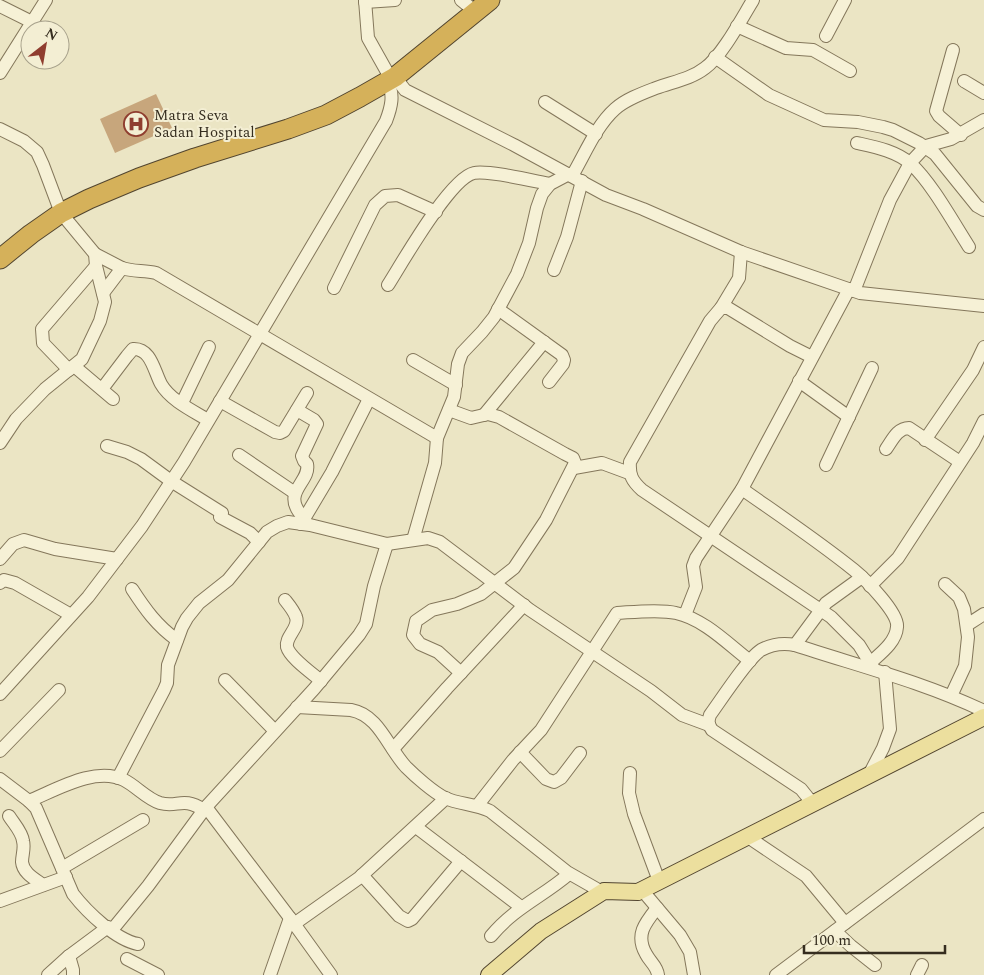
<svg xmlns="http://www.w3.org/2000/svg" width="984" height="975" viewBox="0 0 984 975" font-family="Spectral,serif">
<rect width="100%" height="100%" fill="#ebe5c4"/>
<!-- building -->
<polygon fill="#c7a67c" points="156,94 172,128 115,153 100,119"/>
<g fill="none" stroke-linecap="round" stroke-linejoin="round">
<defs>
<g id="minor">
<polyline points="365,0 368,38 391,79"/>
<polyline points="461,0 476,12"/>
<polyline points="365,2 395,0"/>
<polyline points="0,6 32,22"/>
<polyline points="737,26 786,48 813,50 850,71"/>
<polyline points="826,36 845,0"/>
<polyline points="953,50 936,111 939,116 961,135"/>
<polyline points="715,57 769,95 824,120 858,122 883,127 893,130 919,143 935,154 977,206 984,210"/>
<polyline points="0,73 46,0"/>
<polyline points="395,77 405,90 514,145 606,195 643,209 741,252 860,293 984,306"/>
<polyline points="964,81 984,93"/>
<polyline points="545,102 596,134"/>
<polyline points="0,129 24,141 37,152 43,165 61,213 95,254 96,266 105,302 100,321 82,359 45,389 16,419 0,443"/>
<path d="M857,143c18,4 39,8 54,21 20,18 42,58 58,83"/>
<path d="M572,176c13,-22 24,-50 43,-67 11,-10 28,-16 41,-21 16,-6 35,-9 49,-20 17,-12 37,-50 48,-68"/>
<polyline points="95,254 122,268 103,293"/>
<path d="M122,268c11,4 23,2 34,5l281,165"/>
<polyline points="554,270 567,237 582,181"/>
<path d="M388,285c14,-22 62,-107 86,-112 14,-3 60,8 76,11"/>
<polyline points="334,288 375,205 385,196 398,195 436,212"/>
<polyline points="854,291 890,200 910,163 926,146 951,139 984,120"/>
<polyline points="721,308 739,278 741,252"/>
<polyline points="498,309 562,355 564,360 563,364 549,382"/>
<path d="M812,357l-22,-11 -62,-38h-7l-11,13 -80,141c-1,13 2,19 12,28l189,127 28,28 15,24"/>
<polyline points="413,360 456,385"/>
<polyline points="74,366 113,399"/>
<polyline points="69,370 43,343 42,329 96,266"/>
<polyline points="799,381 849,417"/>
<path d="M102,389l25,-33 6,-7c18,-1 21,22 28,35 9,16 32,27 47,36"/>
<polyline points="220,401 275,432 280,433 284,431 307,393"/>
<polyline points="182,403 209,347"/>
<path d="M297,410l17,10 3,4 -15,32 2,5 3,3c4,19 -28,28 -3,54"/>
<polyline points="449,410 471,418 488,414 499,417 565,454 573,458 575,463 546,520 514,568 481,594 457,604 432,610 416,621 413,635 420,644 438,652 461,673"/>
<polyline points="484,415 544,342"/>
<polyline points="925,440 973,370 984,347"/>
<polyline points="107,446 127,452 141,459 171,481 222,513"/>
<path d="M886,449c6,-8 11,-21 23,-21l51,34"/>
<polyline points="239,455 295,493"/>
<polyline points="826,465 872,368"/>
<polyline points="574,468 602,463 629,473"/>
<path d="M742,489c37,26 76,52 112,81 11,9 45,43 43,57 -1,15 -16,26 -27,36"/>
<polyline points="220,517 250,533 259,542"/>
<polyline points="301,524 332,472 369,399"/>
<polyline points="413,540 435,463 437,438 454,397 458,364 462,353 482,332 494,317 517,274 529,243 537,208 542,194 550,184 569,174"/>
<polyline points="0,559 13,544 24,540 55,549 117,559"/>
<polyline points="0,583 4,580 15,583 71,615"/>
<polyline points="945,584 959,597 964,609 968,637 965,666 951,696"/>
<polyline points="870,586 898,558 973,443 984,421"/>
<path d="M132,589c13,20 25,37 45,51"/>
<path d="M285,600c4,5 9,11 11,17 4,11 -11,19 -9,30 3,11 25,26 34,34"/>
<polyline points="685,615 696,587 693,566 696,558 742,489 849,289"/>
<polyline points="967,625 984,614"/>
<polyline points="795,645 826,603 862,577"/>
<polyline points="225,680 275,731"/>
<path d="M0,694l88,-97 54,-71 42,-64 202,-341c5,-13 9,-27 1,-40"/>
<path d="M297,707l54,3c28,5 37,38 55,57 9,9 27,25 39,31 13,6 30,6 45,13l77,61 35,20"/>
<polyline points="393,749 447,688 524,605"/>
<polyline points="0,751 59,690"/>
<polyline points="520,752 546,779 554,782 561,778 580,753"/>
<polyline points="630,773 629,793 634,814 659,881"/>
<polyline points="869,775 883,748 890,729 885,672"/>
<polyline points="118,778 164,690 167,683 168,665 182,627 187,618 199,603 228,580 267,532 277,526 288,522 310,525 387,544 428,538 440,542 530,610 651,691 682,715 709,725"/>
<path d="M0,779l29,22 7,7 37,86c14,18 43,46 65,50"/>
<path d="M29,801c27,-11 66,-35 95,-21 12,6 23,19 36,23 18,5 22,-7 44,7"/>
<path d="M813,804l-12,-15 -89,-59c-4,-6 -4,-9 -2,-15 11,-15 38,-57 51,-65 11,-6 23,-7 34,-5 64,21 128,37 189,66"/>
<path d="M477,806l36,-46 28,-30 76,-117c17,-1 43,-4 59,0 28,6 52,31 74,48"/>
<polyline points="206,807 290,918 331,975"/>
<path d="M9,816c5,8 13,16 14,25 2,7 -1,14 -1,21 1,11 13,17 21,23"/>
<polyline points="416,827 521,907"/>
<polyline points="748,837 806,876 845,923"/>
<polyline points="62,868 143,820"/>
<polyline points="362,875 399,916 408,921 412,919 461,861"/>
<polyline points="642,890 680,935 690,952 694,975"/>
<polyline points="0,901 66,877"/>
<path d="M657,908c-12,15 -22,27 -11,46 4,8 11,12 12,21"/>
<polyline points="294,924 359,878 446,798"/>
<polyline points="112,930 148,886 206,807 314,689 359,635 366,624 374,586 387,544"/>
<polyline points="835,931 851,946 875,965"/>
<path d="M491,936c23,-28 51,-39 78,-62"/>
<polyline points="69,956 73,970 73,975"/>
<polyline points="127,959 158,975"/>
<polyline points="48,975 69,956 108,927"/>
<polyline points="270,975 290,918"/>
<polyline points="776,975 984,819"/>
<polyline points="917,975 922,965"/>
</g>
<polyline id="major" points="489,975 541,931 604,891 638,892 984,717"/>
<polyline id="highway" points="0,259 31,234 61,213 89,199 139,178 195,158 288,129 326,115 360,97 395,77 490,0"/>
</defs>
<!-- minor casing -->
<use href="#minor" stroke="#84775b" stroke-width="14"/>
<!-- major casing -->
<use href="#major" stroke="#52452f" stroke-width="18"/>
<!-- highway casing -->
<use href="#highway" stroke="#52452f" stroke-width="21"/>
<!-- minor -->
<use href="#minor" stroke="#f6f1d6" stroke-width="12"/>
<!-- major -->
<use href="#major" stroke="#ecdf9e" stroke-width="16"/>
<!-- highway -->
<use href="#highway" stroke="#d5b15a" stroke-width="19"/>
</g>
<!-- icons -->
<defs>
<symbol id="hospital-ring" viewBox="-11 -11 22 22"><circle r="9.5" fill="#f3eed3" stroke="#8f3d2f" stroke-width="1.5"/><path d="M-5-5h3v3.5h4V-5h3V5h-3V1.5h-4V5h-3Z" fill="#8f3d2f"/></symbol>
</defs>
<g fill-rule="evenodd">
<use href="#hospital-ring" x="122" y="110" width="28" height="28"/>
</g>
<g text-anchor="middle" stroke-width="4" stroke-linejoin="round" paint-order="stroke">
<!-- poi labels -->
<g font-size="15" fill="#352d1f" stroke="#f3eed3" text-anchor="start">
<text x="154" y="120">Matra Seva<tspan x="154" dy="17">Sadan Hospital</tspan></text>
</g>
</g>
<!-- north arrow -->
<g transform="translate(45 45) rotate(31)"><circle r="24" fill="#f3eed3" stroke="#a7a18b"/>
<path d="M0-4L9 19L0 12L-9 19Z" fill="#8f3d2f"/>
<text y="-8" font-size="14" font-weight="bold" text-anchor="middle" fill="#352d1f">N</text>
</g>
<!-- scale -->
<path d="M804 945v8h141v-8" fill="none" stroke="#352d1f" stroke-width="2.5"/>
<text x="812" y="945" font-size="15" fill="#352d1f" stroke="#f3eed3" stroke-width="4" paint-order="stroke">100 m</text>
</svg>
